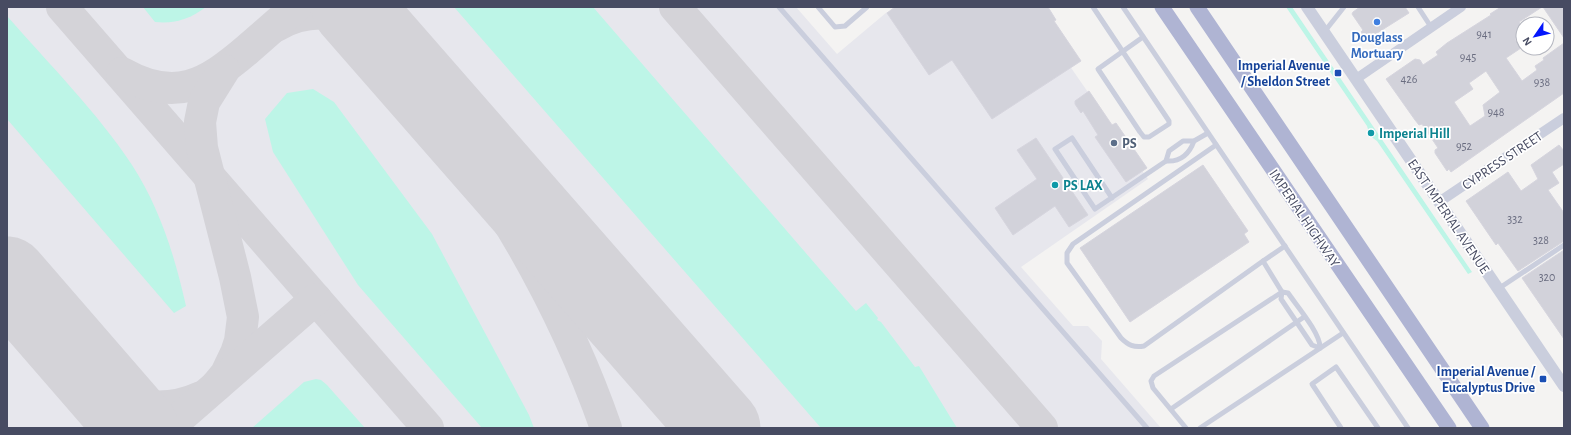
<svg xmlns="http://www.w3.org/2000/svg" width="1571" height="435" viewBox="0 0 1571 435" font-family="'Alegreya Sans',sans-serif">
<rect width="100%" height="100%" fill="#f4f3f2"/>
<!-- airport -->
<polygon fill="#e7e7ed" points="7,7 796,7 837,54 887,12 891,17 1029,7 1148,179 1021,267 1073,326 1088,326 1102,341 1101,359 1161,428 7,428"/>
<!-- green -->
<g fill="#bdf5e7">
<path d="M143,7h63c-16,12 -31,17 -51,15z"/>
<polygon points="454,7 593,7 856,311 866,303 878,318 877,320 881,322 915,367 919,366 957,428 821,428"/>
<polygon points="1286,7 1292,7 1472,272 1468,274 1377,141 1370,136 1367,126"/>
<path d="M7,16c41,47 91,97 125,149 28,43 43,92 54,141l-12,7 -167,-194z"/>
<polygon points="313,89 334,102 432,234 529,415 534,428 482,428 358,285 273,152 265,119 287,93"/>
<polygon points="316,379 321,380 327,385 365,428 252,428 304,382"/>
</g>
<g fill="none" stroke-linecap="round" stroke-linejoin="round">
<!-- taxiway -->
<g stroke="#d4d3d8" stroke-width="32">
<polyline points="62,7 428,428"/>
<polyline points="675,7 1042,428"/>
<path d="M276,26c28,-17 64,-17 90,2 8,5 13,13 21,19"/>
<path d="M395,56c26,42 58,80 85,121 52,79 95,162 126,251"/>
<path d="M122,73c53,30 84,12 126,-24 16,-14 32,-28 48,-42"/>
<polyline points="7,302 39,313"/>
<path d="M91,373c8,7 17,16 26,22 25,16 58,14 84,2"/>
<path d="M94,378c9,16 20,32 21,50"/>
<polyline points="217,385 226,374 236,353 240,341 243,317 235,277 202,148 200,122 204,102 224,70"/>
<polyline points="168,428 316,299"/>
</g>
<!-- runway -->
<g stroke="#d4d3d8" stroke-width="81">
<polyline points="352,7 720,428"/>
<polyline points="7,277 138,428"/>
</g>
</g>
<!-- building -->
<g fill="#d2d2da" stroke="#d6d5de" fill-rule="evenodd">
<polygon points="895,7 1048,7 1056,20 1054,21 1081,61 992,119 952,60 929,75 887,13"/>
<polygon points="1360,7 1405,7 1409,13 1366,40 1361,32 1363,30 1352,14 1353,12"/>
<path d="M1501,7h41l-23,15 4,6v6l-8,5 6,9 -15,10 16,23 15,-11 -2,-4 9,-6 -1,-2 21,-15v50l-113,79 -2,-3 -2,2 -12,-18v-3l3,-2 -16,-24 -3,1 -4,-5 -29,-41 29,-20 5,1 3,5 15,-10 -2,-3 11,-9 44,-28 -1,-1zM1486,71l14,21 -17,13 2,11 -15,10 -16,-24 19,-13 -4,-6z"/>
<polygon points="1543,7 1564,7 1564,38"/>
<polygon points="1089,91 1112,125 1116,123 1147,168 1126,182 1095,137 1098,135 1083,111 1081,113 1075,104 1075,101"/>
<polygon points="1036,138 1088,215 1069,227 1055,206 1013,235 995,208 1037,179 1017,150"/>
<polygon points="1559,145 1564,151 1564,164 1552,172 1559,183 1548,190 1564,213 1564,241 1518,271 1498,243 1496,245 1466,201 1508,172 1521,191 1538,179 1531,165"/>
<polygon points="1203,165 1248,231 1244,234 1249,242 1130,322 1080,248"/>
<polygon points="1564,250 1564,339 1522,278"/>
</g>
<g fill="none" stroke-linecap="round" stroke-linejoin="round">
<!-- service -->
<g stroke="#cacedd" stroke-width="5">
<polyline points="779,7 1147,428"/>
<polyline points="818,7 835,27 845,26 867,7"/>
<polyline points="1093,7 1169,121 1169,124 1149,137 1144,137 1140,132 1098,69 1143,37"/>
<polyline points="1123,7 1408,428"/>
<polyline points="1418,7 1431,27"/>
<polyline points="1325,31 1344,7"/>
<path d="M1216,145l-143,99 -6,9v10l54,75c7,7 13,10 23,8l119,-85"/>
<path d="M1166,161c14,1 23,-6 28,-20"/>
<polyline points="1112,198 1072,138 1055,149 1095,209 1166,161 1169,151 1183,141 1194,141 1208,133"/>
<polyline points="1285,246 1263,261 1282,292 1281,299 1312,345 1320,348"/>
<polyline points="1498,289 1564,245"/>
<polyline points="1171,409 1304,317"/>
<path d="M1186,428l-33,-40 -2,-7 3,-5 128,-84 6,1c9,13 33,41 32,55"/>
<polyline points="1200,428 1343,333"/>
<polyline points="1341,428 1312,384 1336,367 1378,428"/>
</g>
<!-- minor -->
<g stroke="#cacedd" stroke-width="10">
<polyline points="1356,79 1461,7"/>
<polyline points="1439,202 1564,118"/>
</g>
<!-- tertiary -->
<polyline stroke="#cacedd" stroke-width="12" points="1307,7 1564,386"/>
<!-- primary -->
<g stroke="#afb4d3" stroke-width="15">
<polyline points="1162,7 1449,428"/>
<polyline points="1197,7 1482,428"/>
</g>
</g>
<!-- markers -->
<circle fill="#3f7fe0" stroke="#fff" stroke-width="1.5" cx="1377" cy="22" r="4"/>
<g fill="#1a4fb4" stroke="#fff" stroke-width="1.5">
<rect x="1334" y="69" width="8" height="8" rx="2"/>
<rect x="1539" y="375" width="8" height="8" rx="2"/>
</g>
<g fill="#0f9aa8" stroke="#fff" stroke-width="1.5">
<circle cx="1371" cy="133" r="4"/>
<circle cx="1055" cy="185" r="4"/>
</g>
<circle fill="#5c6f8a" stroke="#fff" stroke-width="1.5" cx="1114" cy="143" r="4"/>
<g text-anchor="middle" stroke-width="3.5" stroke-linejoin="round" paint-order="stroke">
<!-- number labels -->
<g font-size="12" fill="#6a6d80">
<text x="1484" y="38">941</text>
<text x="1468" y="61">945</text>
<text x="1409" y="83">426</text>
<text x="1542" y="86">938</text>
<text x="1496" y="116">948</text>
<text x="1464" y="150">952</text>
<text x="1515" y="223">332</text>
<text x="1541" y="244">328</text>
<text x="1547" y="281">320</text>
</g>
<!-- shop labels -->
<g font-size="14" font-weight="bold" fill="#366cbe" stroke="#fff">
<text x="1377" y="42">Douglass<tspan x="1377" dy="16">Mortuary</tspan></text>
</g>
<!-- transit labels -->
<g font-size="14" font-weight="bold" fill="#164399" stroke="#fff" text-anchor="end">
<text x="1330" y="70">Imperial Avenue<tspan x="1330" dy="16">/ Sheldon Street</tspan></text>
<text x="1535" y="376">Imperial Avenue /<tspan x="1535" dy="16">Eucalyptus Drive</tspan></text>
</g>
<!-- culture labels -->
<g font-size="14" font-weight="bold" fill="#0d838f" stroke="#fff" text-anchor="start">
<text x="1379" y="138">Imperial Hill</text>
<text x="1063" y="190">PS LAX</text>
</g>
<!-- service labels -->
<g font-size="14" font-weight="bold" fill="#4e5e75" stroke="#fff" text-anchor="start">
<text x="1122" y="148">PS</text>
</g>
<!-- street labels -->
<g font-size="14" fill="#474b62" stroke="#fff">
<text transform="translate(1502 160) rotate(-34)" y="5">CYPRESS STREET</text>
<text transform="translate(1449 216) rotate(56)" y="5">EAST IMPERIAL AVENUE</text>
<text transform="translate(1305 218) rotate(56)" y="5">IMPERIAL HIGHWAY</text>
</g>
</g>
<!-- border -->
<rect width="1571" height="435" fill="none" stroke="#474b62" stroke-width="16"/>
<!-- north arrow -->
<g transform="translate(1535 36) rotate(236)"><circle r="19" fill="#ffffff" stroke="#b5b7c0"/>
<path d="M0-3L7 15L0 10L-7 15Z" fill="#0416fc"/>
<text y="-6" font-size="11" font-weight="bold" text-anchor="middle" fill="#474b62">N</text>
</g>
</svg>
